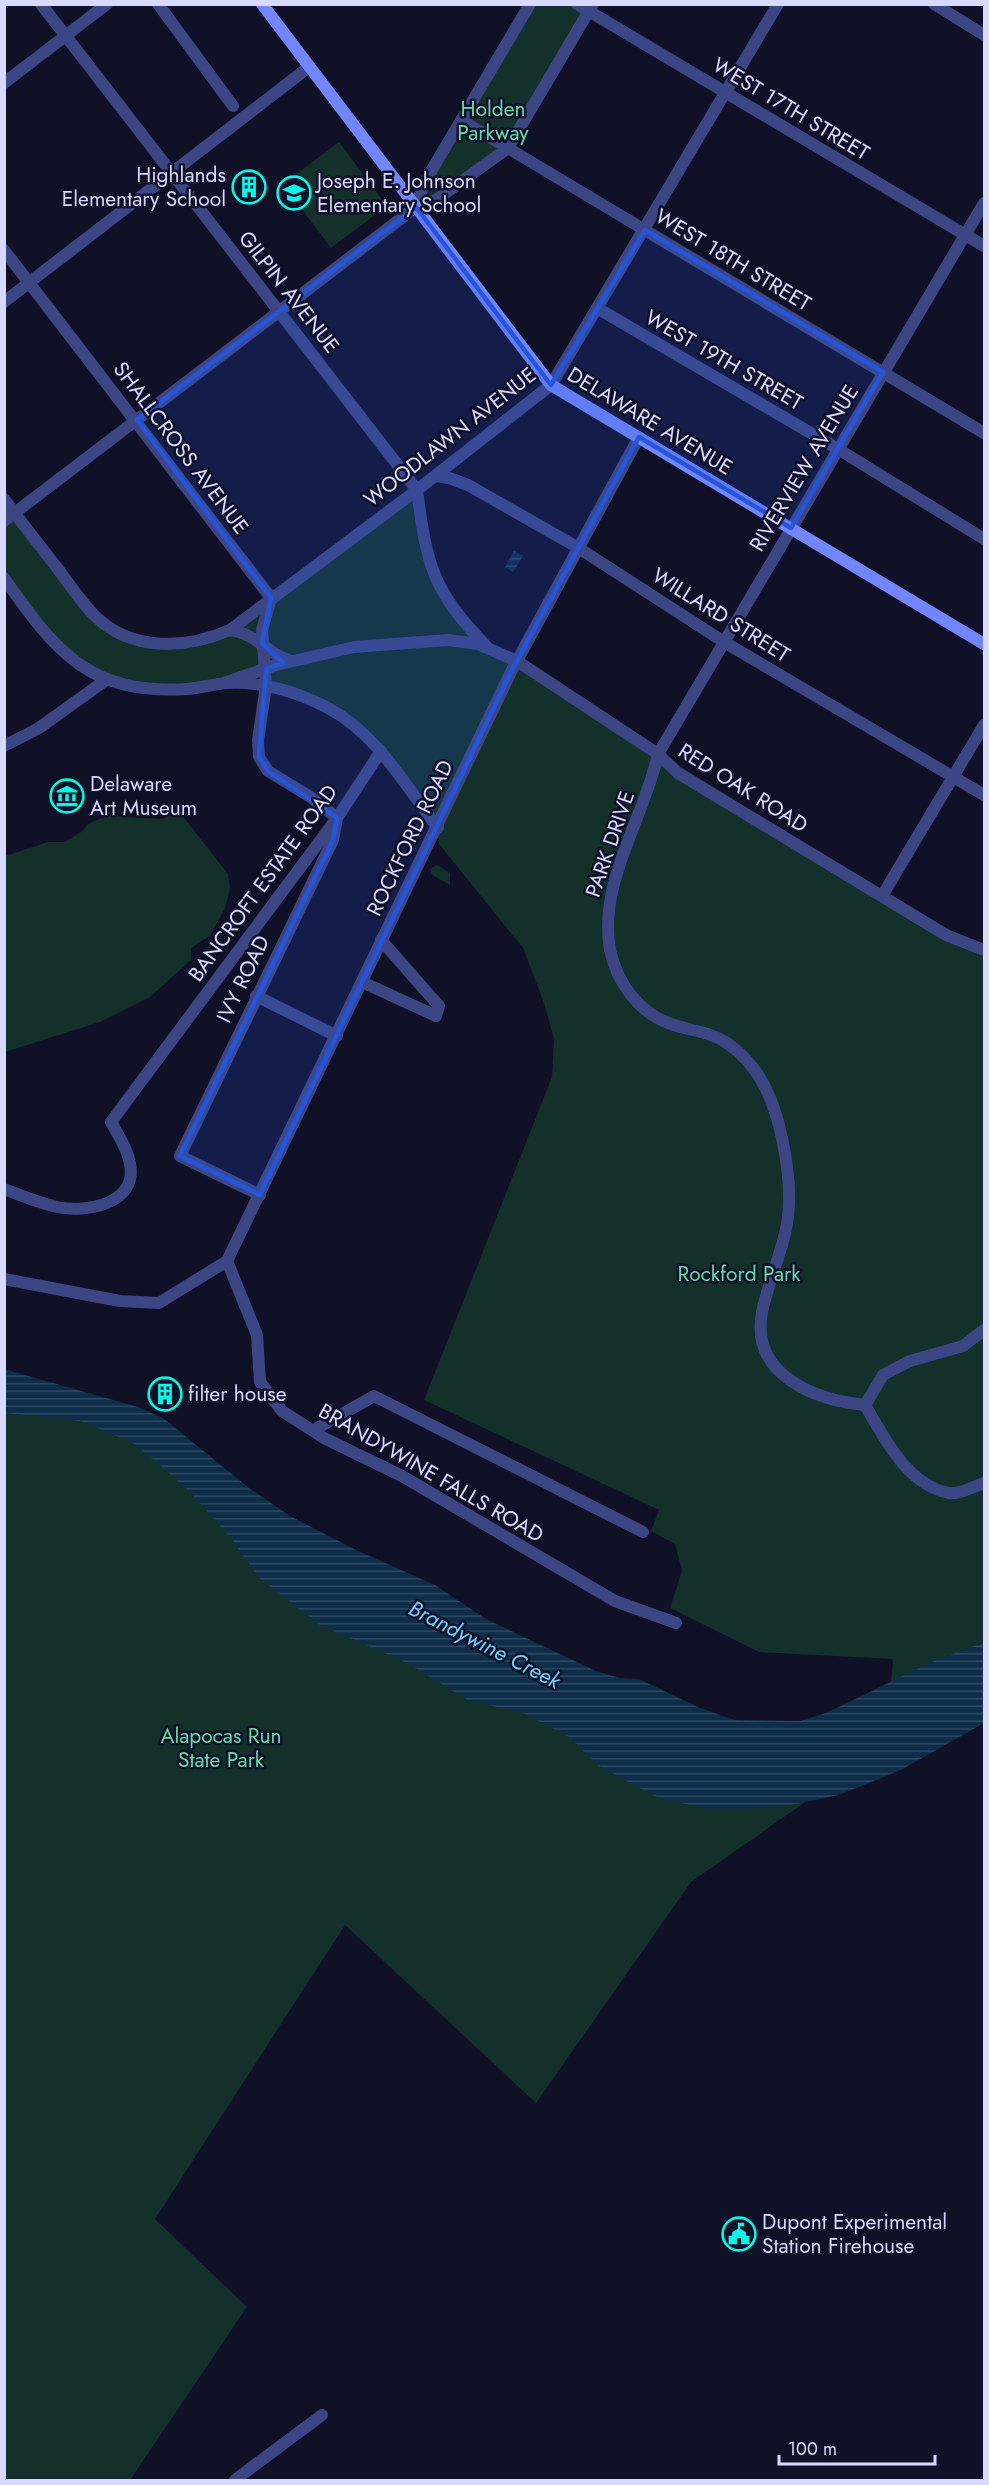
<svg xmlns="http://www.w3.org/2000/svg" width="989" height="2485" viewBox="0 0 989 2485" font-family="Jost,sans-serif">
<defs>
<pattern id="water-rules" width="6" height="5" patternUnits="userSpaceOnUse" patternTransform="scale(1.5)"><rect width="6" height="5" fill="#0e2d48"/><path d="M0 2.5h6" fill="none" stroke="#304b63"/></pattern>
</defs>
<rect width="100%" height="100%" fill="#101026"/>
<!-- green -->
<g fill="#13302a">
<polygon points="530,5 593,5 508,148 416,207"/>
<polygon points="339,142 387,206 331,248 283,184"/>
<polygon points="417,490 427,553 473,633 882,896 984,950 984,1642 937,1660 891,1683 893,1659 759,1652 670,1608 682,1571 675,1544 651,1531 659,1510 424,1400 552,1077 554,1039 544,1003 523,948 439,844 437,828 346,719 266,686 266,669 237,679 152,690 84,669 5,578 4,499 98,618 150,643 219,634"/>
<polygon points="178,810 228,874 230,889 225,908 210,936 191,948 191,960 150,997 100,1022 5,1052 5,856 48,842 65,842 81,832 88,824 105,816 163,819"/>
<polygon points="437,865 450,873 450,885 432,875 430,869"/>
<polygon points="5,1378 121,1411 271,1526 796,1785 804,1803 691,1882 536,2103 345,1925 155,2219 247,2307 130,2480 5,2480"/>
</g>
<!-- water -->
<g fill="url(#water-rules)">
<polygon points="514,551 523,556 513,572 505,567"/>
<polygon points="4,1369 138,1407 163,1418 249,1488 290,1516 354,1549 435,1585 486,1619 596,1671 620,1678 639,1679 700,1708 735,1720 800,1721 826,1713 936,1660 984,1642 984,1723 901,1770 839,1795 791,1805 752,1809 705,1809 654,1796 599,1766 569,1737 523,1713 469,1701 407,1663 320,1625 259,1578 231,1538 186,1488 135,1444 81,1421 5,1413"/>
</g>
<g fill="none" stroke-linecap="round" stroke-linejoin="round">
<!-- street -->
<g stroke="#3d4684" stroke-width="12">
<polyline points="41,4 417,490"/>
<polyline points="158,4 233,106"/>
<polyline points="577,4 984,246"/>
<polyline points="934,4 984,35"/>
<polyline points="4,83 107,4"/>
<polyline points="461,120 984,433"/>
<polyline points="416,207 424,183 530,4"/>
<polyline points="4,250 271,598 262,630 266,686 258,740 259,757 268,771 312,798 337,818 333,840 180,1156 260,1195"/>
<polyline points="4,302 309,67"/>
<polyline points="597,308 838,449 984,539"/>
<polyline points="435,476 449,478 468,485 577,547 724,642 984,795"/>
<path d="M417,490c10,76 15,100 70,157"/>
<path d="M4,499c18,24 36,47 54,70 12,16 23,33 37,47 37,36 91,33 135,14l187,-140 134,-105 227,-381"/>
<polyline points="4,521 416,207 436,200 508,148 593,4"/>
<path d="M4,578c52,74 85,117 183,111 13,-1 27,-5 40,-6 34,-2 71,9 101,25 49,26 77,77 110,120"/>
<path d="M230,630c28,4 36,24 61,31"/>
<polyline points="224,683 276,665 354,647 448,640 478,644 517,661 658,754 678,773 946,935 984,950"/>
<polyline points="4,746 39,728 106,680"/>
<polyline points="882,896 984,725"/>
<polyline points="362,982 436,1016 439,1006 381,940"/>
<polyline points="256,996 337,1036"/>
<path d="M4,1189c18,7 35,14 53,18 29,6 81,-3 73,-43 -2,-15 -12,-29 -19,-42l226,-304 44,-67"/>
<polyline points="227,1261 512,670 639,437"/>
<polyline points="227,1261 257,1335 260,1382 282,1411 324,1438 402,1476 615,1601 676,1623"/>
<polyline points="4,1279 120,1301 159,1303 227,1261"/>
<path d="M865,1405c-50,-5 -115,-30 -103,-93 6,-28 18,-55 24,-83 6,-28 2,-63 -4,-91 -8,-37 -22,-73 -55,-95 -18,-12 -37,-12 -56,-19 -32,-11 -54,-41 -61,-74 -12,-68 34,-131 48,-196l326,-551"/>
<path d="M865,1405c20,34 42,80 84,88 10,2 26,-7 35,-10"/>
<polyline points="865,1405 883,1375 910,1361 963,1346 984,1330"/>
<polyline points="314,1430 374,1396 643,1532"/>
<polyline points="235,2480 322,2415"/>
</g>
<!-- secondary -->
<polyline stroke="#7186fa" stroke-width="12" points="262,4 551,385 984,644"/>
</g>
<!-- marked area -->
<path fill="#2655da" fill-opacity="0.2" stroke="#2655da" stroke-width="4.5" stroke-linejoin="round" d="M416,207l135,178 94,-155 238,142 -92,156 -152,-91 -127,233 -252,525 -80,-39 153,-316 4,-22 -69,-47 -9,-14 7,-88 17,-6 -21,-20 9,-45 -134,-178z"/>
<!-- icons -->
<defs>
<symbol id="building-ring" viewBox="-11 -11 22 22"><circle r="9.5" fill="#101026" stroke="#09f7e6" stroke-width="1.5"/><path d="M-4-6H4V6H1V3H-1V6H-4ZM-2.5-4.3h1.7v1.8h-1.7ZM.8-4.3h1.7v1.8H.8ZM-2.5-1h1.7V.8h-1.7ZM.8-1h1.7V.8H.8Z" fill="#09f7e6"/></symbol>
<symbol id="school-ring" viewBox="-11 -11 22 22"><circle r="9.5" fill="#101026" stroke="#09f7e6" stroke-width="1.5"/><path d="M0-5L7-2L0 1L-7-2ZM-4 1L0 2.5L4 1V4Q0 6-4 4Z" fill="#09f7e6"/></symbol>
<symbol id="museum-ring" viewBox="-11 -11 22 22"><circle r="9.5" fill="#101026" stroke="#09f7e6" stroke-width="1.5"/><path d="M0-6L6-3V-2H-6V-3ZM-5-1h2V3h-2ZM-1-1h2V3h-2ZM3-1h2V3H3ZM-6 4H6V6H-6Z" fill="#09f7e6"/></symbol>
<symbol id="civic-ring" viewBox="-11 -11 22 22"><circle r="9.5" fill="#101026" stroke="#09f7e6" stroke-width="1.5"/><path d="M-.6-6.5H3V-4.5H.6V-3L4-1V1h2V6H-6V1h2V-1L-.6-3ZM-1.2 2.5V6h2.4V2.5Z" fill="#09f7e6"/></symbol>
</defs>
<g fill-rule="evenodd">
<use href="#building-ring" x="230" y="168" width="38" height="38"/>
<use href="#school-ring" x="275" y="174" width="38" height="38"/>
<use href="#museum-ring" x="48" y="777" width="38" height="38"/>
<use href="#building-ring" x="146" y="1375" width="38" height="38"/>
<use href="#civic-ring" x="720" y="2215" width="38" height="38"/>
</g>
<g text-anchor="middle" stroke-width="5" stroke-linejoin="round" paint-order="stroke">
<!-- park labels -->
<g font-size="21" fill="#64dcaa" stroke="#101026">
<text x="493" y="116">Holden<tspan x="493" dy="24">Parkway</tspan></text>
<text x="739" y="1281">Rockford Park</text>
<text x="221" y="1743">Alapocas Run<tspan x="221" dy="24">State Park</tspan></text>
</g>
<!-- street labels -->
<g font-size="21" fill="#d7d9fe" stroke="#101026">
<text transform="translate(791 109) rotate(31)" y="7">WEST 17TH STREET</text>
<text transform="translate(733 260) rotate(31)" y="7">WEST 18TH STREET</text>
<text transform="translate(289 292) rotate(52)" y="7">GILPIN AVENUE</text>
<text transform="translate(724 360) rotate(30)" y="7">WEST 19TH STREET</text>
<text transform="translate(650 421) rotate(31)" y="7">DELAWARE AVENUE</text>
<text transform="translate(450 437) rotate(-38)" y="7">WOODLAWN AVENUE</text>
<text transform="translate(181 448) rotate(53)" y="7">SHALLCROSS AVENUE</text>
<text transform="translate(804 468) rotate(-59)" y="7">RIVERVIEW AVENUE</text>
<text transform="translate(721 615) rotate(32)" y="7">WILLARD STREET</text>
<text transform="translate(743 788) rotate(32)" y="7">RED OAK ROAD</text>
<text transform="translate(410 838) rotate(-64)" y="7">ROCKFORD ROAD</text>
<text transform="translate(610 844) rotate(-71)" y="7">PARK DRIVE</text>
<text transform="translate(263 883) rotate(-54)" y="7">BANCROFT ESTATE ROAD</text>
<text transform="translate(243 979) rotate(-64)" y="7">IVY ROAD</text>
<text transform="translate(431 1473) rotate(30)" y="7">BRANDYWINE FALLS ROAD</text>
</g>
<!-- poi labels -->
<g font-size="21" fill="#d7d9fe" stroke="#101026" text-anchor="start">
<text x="226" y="182" text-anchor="end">Highlands<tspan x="226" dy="24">Elementary School</tspan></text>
<text x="317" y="188">Joseph E. Johnson<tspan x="317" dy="24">Elementary School</tspan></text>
<text x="90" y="791">Delaware<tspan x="90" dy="24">Art Museum</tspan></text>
<text x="188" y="1401">filter house</text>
<text x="762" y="2229">Dupont Experimental<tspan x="762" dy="24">Station Firehouse</tspan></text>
</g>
<!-- water labels -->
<g font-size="22" font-style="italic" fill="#68d0fa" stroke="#101026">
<text transform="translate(485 1644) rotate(27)" y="8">Brandywine Creek</text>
</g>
</g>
<!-- border -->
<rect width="989" height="2485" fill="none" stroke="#d7d9fe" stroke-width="12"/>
<!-- scale -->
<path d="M779 2455v9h156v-9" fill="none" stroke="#d7d9fe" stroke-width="3"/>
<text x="788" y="2455" font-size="18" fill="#d7d9fe" stroke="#101026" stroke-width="4.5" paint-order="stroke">100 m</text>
</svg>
